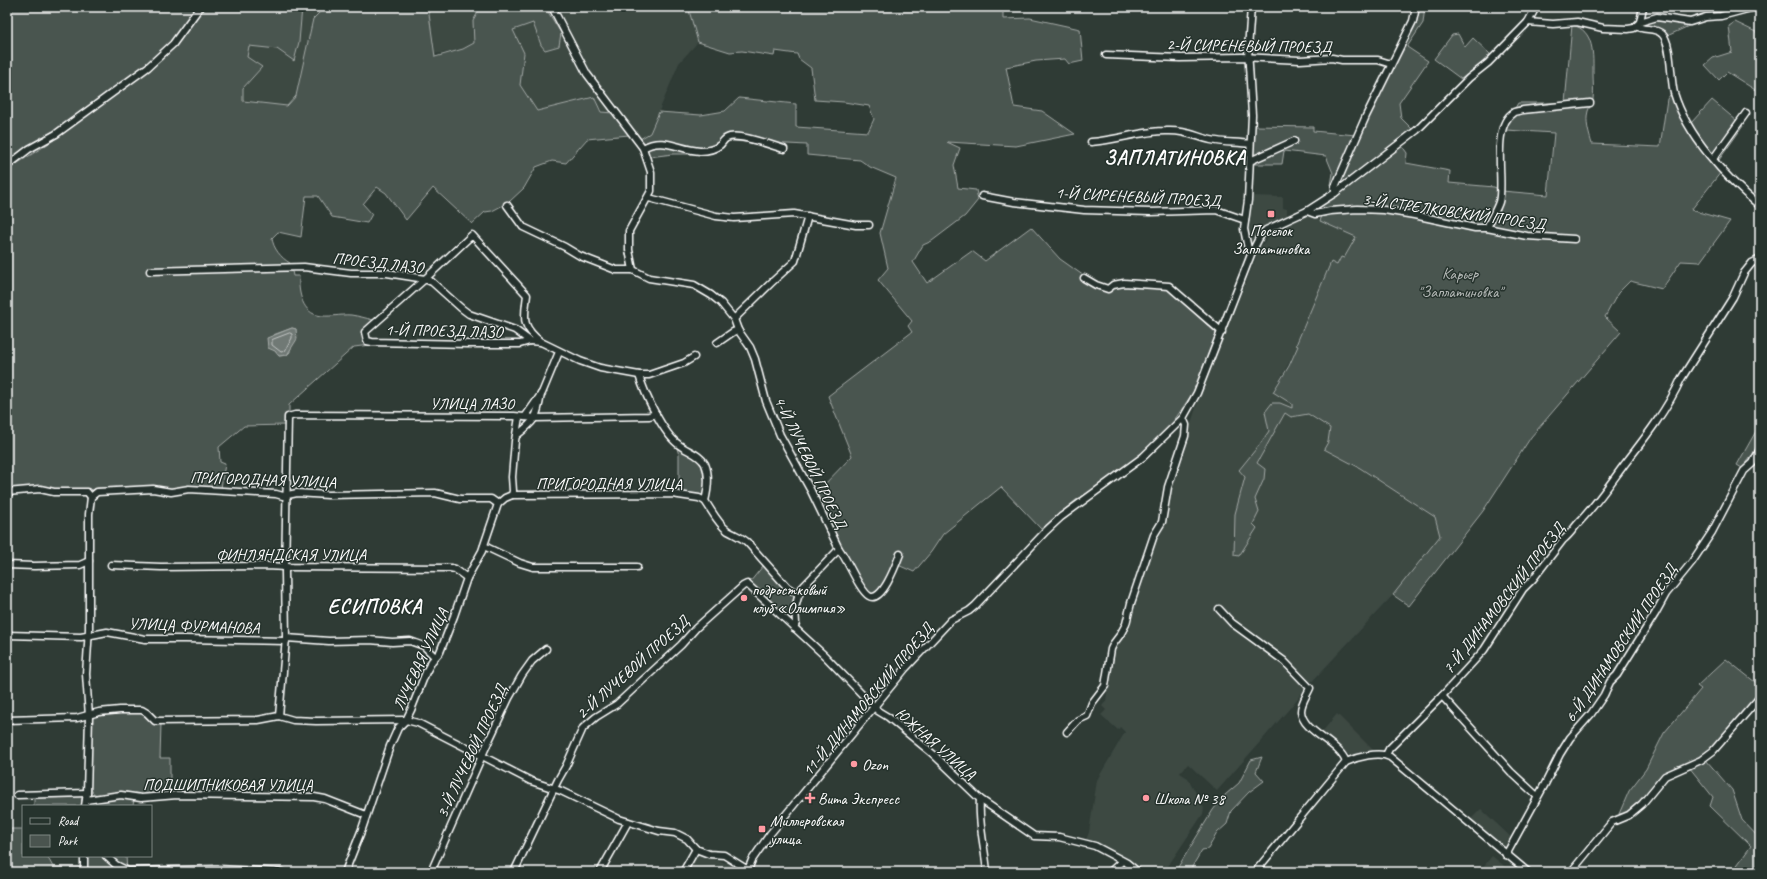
<svg xmlns="http://www.w3.org/2000/svg" width="1767" height="879" viewBox="0 0 1767 879" font-family="Caveat,sans-serif">
<rect width="100%" height="100%" fill="#2f3b35"/>
<filter id="ink" filterUnits="userSpaceOnUse"><feTurbulence type="fractalNoise" baseFrequency=".025" numOctaves="2"/><feDisplacementMap in="SourceGraphic" scale="8" xChannelSelector="R" yChannelSelector="G"/><feConvolveMatrix kernelMatrix="1 2 1 2 8 2 1 2 1" color-interpolation-filters="sRGB"/></filter>
<g filter="url(#ink)">
<!-- built -->
<g fill="#3c4842">
<polygon points="236,7 329,7 301,106 287,119 245,106 237,97"/>
<polygon points="427,7 688,7 698,42 679,63 650,133 640,139 629,135 614,115 604,114 596,102 531,112 485,49 434,54"/>
<polygon points="1251,196 1283,197 1283,208 1287,209 1287,216 1272,222 1258,234 1251,245 1248,241 1247,228"/>
<polygon points="1312,215 1356,237 1344,258 1337,265 1331,262 1296,345 1298,346 1273,392 1330,428 1328,442 1325,449 1360,468 1435,517 1441,536 1393,595 1306,688 1290,708 1217,791 1188,764 1180,773 1188,778 1204,808 1203,814 1164,872 1141,872 1102,845 1086,840 1089,832 1097,780 1125,732 1120,727 1118,730 1101,715 1106,710 1102,706 1106,701 1112,652 1115,644 1122,636 1203,386 1260,248 1269,235 1279,227 1301,216"/>
<polygon points="1337,714 1376,753 1350,756 1322,732"/>
<polygon points="1481,809 1512,838 1506,847 1503,847 1497,843 1470,820"/>
<polygon points="700,854 729,864 738,872 685,872 697,856"/>
<polygon points="1492,856 1512,872 1479,872"/>
</g>
<!-- green -->
<g fill="#4a544f" stroke="#a4aaa7" fill-rule="evenodd">
<path d="M7,7h295l-3,35 -5,19 -17,-12 -28,-3 -2,11 15,10 -19,21v13l44,5 9,-10 17,-77 12,-12h103l7,50 28,-8 11,-6 -1,-22 4,-7 -2,-7h70l16,26 -2,13 -14,4 -4,-5 -8,-22 -20,7 11,23 -4,32 17,26 57,-14 7,15 12,1 16,22 -42,4 -21,24 -14,-2 -16,6 -12,21 -15,14 -17,9 -7,1 -13,12 -39,-36 -27,32 -20,-27 -9,-6 -14,17 9,10 -5,9 -35,-6 -14,-21h-12l-5,41 -23,-5 -6,6c1,10 9,20 18,25l-1,6 3,2 1,5h6c-1,13 2,35 18,39 11,3 23,-1 34,0 7,1 15,3 22,5l-10,12 2,10 5,3 -16,2 -65,58v8l-4,4v8l-41,1 -25,21 1,15 5,2 -4,24 -50,1 -73,-1 -9,3 -82,-1v-320l47,-30 -6,-6 -41,27zM292,328l4,1 -3,15 -3,4v4l-3,3 -8,1 -4,-5 -2,-16z"/>
<polygon points="688,7 1003,7 1003,19 1030,18 1080,29 1083,61 1069,64 1065,59 1036,61 1006,67 1014,107 1042,111 1075,134 1016,146 947,142 960,148 954,165 958,188 976,190 978,200 965,216 932,241 923,245 913,262 927,283 972,251 985,261 1031,227 1060,259 1094,283 1114,288 1124,286 1168,289 1216,333 1208,358 1196,388 1169,428 1141,455 1107,481 1076,500 1041,529 1001,487 943,534 931,552 914,572 898,565 888,576 878,593 869,595 856,576 815,491 821,488 852,456 828,396 912,332 908,326 912,321 878,280 888,268 880,233 896,178 870,167 860,160 807,155 807,145 729,141 708,154 673,154 649,157 640,139 650,133 659,112 701,115 725,111 739,98 796,104 796,127 868,132 874,119 869,106 844,102 815,100 811,68 799,59 797,54 775,51 774,56 742,51 730,52 698,42"/>
<polygon points="1418,7 1425,7 1423,23 1407,47 1428,61 1399,103 1401,118 1412,129 1338,186 1369,117 1417,17"/>
<polygon points="1653,19 1688,24 1693,24 1667,36 1655,27 1639,26"/>
<polygon points="1735,22 1760,34 1760,93 1727,72 1719,80 1705,65 1713,58 1732,52 1729,26"/>
<path d="M1572,25c23,5 21,31 21,49 0,8 1,17 0,25 0,5 -4,8 -5,12 -3,11 1,23 4,33l68,3 7,-48 3,-4 51,77 -30,38 39,11 -30,41 -19,-1 -19,28 -32,-8 -12,12 -13,24 16,15 -90,105 -48,74 -74,95 -16,-11 47,-59 -5,-19 -75,-49 -36,-19 4,-7 2,-14 -22,-14 -17,3 -6,-4 -28,50 8,6 -1,10 -9,20 4,13 -6,12 4,4 -18,28 -5,-1 1,-41 10,-37 -6,-7 21,-26 9,-13 -4,-19 7,-9h8l12,5v-4l-19,-12 16,-26 9,-20 -2,-1 35,-83 6,3 4,-8 3,1 12,-21 -36,-16 2,-5 -7,-6 50,-35 37,-29 5,7 -1,10 44,8 -1,12 45,4 8,4 46,4 6,-62 -48,-3 6,-17 6,-10h47z"/>
<polygon points="1458,34 1465,47 1473,38 1490,54 1481,64 1461,79 1434,59 1452,35"/>
<polygon points="1712,100 1743,126 1719,160 1708,150 1690,124"/>
<polygon points="1254,126 1313,127 1313,131 1356,135 1333,186 1331,185 1333,173 1326,156 1284,151 1282,164 1253,164"/>
<path d="M1760,424c0,21 -4,28 -18,44l-5,-3z"/>
<path d="M676,445c25,16 34,20 28,51l-25,-4v-37z"/>
<polygon points="763,566 786,590 796,596 792,607 792,619 790,622 751,584 750,582"/>
<polygon points="1726,659 1760,686 1760,693 1711,750 1687,764 1677,767 1664,774 1638,805 1627,814 1619,814 1629,791 1646,769 1664,733 1701,689 1697,686"/>
<path d="M120,711l22,2 19,10 -1,35h10v35l-29,3 -20,-4 -24,3 -4,-2 -3,-6v-65c6,-11 19,-9 30,-11z"/>
<polygon points="1262,757 1256,772 1264,781 1249,792 1231,811 1227,824 1217,833 1208,849 1202,850 1189,872 1175,872 1213,810 1225,795 1239,783 1251,760"/>
<polygon points="1706,760 1732,790 1742,820 1760,839 1760,872 1740,872 1735,868 1751,846 1710,806 1713,797 1689,767"/>
<polygon points="45,794 84,796 83,806 34,806 34,798"/>
<polygon points="120,797 134,799 133,806 89,806 98,800"/>
<polygon points="7,829 23,829 23,856 47,856 53,867 81,867 81,872 7,872"/>
<polygon points="86,856 126,856 127,872 86,872"/>
</g>
<!-- water -->
<polygon fill="#707975" stroke="#a9afac" points="292,328 296,329 297,339 287,355 279,356 275,351 268,348 267,338"/>
<g fill="none" stroke-linecap="round" stroke-linejoin="round">
<!-- shore -->
<polygon stroke="#c6c9c8" stroke-width="1" points="290,333 292,334 292,338 285,351 281,352 272,345 272,340"/>
<defs>
<g id="minor">
<polyline points="552,7 587,74 643,148 651,172 651,191 629,231 629,250 633,270"/>
<polyline points="1251,7 1248,49 1252,115 1248,200 1244,229 1248,249 1252,252"/>
<polyline points="1528,22 1553,24 1577,22 1603,28 1628,29 1634,28 1640,22 1657,17 1690,22 1706,17 1721,16 1755,7"/>
<polyline points="1640,22 1643,7"/>
<path d="M1636,26c8,5 19,1 26,8 10,9 8,45 12,59 13,43 52,85 86,113"/>
<polyline points="1106,55 1180,58 1242,57 1300,60 1332,58 1342,60 1378,60 1391,64"/>
<path d="M1091,142c26,-2 50,-11 75,-11 17,-1 29,5 45,9 13,3 26,2 39,4"/>
<path d="M643,148c20,-12 36,2 57,3 7,0 15,-2 20,-6 2,-2 4,-6 7,-7 10,-6 46,8 57,11"/>
<polyline points="1713,159 1746,113"/>
<polyline points="1250,161 1294,141"/>
<polyline points="7,166 29,149 56,134 148,67 173,44 200,7"/>
<polyline points="1335,193 1417,130 1469,78 1488,63 1528,22 1536,7"/>
<polyline points="982,196 1014,202 1084,210 1150,212 1216,210 1245,220"/>
<polyline points="649,198 716,216 734,218 794,214 856,225 869,225"/>
<path d="M507,205l16,22 42,20 15,9 36,14h17l16,8 45,7 17,10 10,8 13,16 4,11 12,17 5,12 11,42 14,34 31,56 28,58c9,11 20,41 30,47 13,8 28,-34 31,-42"/>
<polyline points="1307,211 1315,214 1330,211 1357,209 1384,210 1414,215 1475,228 1487,228 1527,236 1574,239"/>
<path d="M1487,228c3,-8 9,-17 12,-26 6,-21 -9,-75 15,-90 2,-1 6,-1 9,-2l67,-7"/>
<polyline points="150,271 304,267 351,273 387,273 425,279 432,282 461,308 469,314 515,330 530,341 541,342 580,361 600,368 639,375 649,375 684,363 694,357"/>
<polyline points="1084,278 1096,285 1108,289 1113,285 1124,283 1169,286 1222,332"/>
<polyline points="734,319 771,283 795,261 808,216"/>
<path d="M530,341l-10,3h-51l-97,-2 -5,-1 -2,-9 60,-53 47,-44 55,60c-3,24 -6,31 14,47"/>
<polyline points="717,343 733,332 738,330"/>
<path d="M639,375c5,18 24,58 39,69 8,7 22,10 27,20 5,12 3,25 0,37 7,10 13,23 23,30 7,4 13,6 19,11l40,45 12,8"/>
<polyline points="525,417 542,393 559,352"/>
<path d="M516,436c19,-15 21,-17 25,-42"/>
<polyline points="7,492 40,489 54,492 87,492 91,497"/>
<polyline points="512,495 672,494 699,498 705,501"/>
<polyline points="484,546 520,563 533,567 637,567"/>
<polyline points="7,565 34,566 80,565 89,561"/>
<polyline points="111,565 161,567 267,566 286,567 450,568 455,569 467,578"/>
<path d="M1219,609l13,14 52,38 26,27c-3,7 -9,15 -9,23 1,21 38,31 45,51"/>
<polyline points="794,628 796,623 795,608 800,590 839,549"/>
<polyline points="7,635 81,637 107,632 145,639 185,639 286,641"/>
<polyline points="286,638 329,641 370,640 392,642 410,641 424,646 435,657"/>
<polyline points="1442,696 1511,772 1537,796"/>
<polyline points="279,716 286,638 285,572 288,417 295,415 514,416 535,418 649,416 656,414"/>
<polyline points="7,720 77,718 99,712 120,710 142,710 147,713 155,721 258,720 279,716 293,720 316,721 406,720 418,723 531,781 561,791 619,819 659,831 675,833 687,839 696,849 709,854 724,855 748,870 752,860 770,834 905,669 951,620 969,611 975,606 1046,531 1061,517 1143,457 1183,418 1197,393 1252,252 1260,236 1266,230 1307,211 1335,193 1335,187 1366,116 1413,21 1415,12 1415,7"/>
<polyline points="1067,732 1078,720 1087,716 1092,703 1105,686 1111,649 1114,643 1120,635 1126,624 1131,603 1154,535 1162,522 1168,487 1185,436 1186,425 1183,418"/>
<path d="M1386,755l3,-6 53,-53 42,-46 39,-61 10,-10 30,-39c8,-6 11,-13 18,-20 16,-17 29,-36 43,-55 21,-27 43,-55 57,-86l52,-82 11,-24 8,-10 8,-4"/>
<polyline points="17,795 87,793"/>
<path d="M980,799c-2,25 5,48 7,73"/>
<polyline points="86,800 121,795 141,798 177,795 314,797 325,799 366,815"/>
<polyline points="85,806 87,793 89,716 86,674 89,629 89,514 91,497 97,492 153,489 171,492 189,489 276,494 283,496 297,493 328,495 435,493 460,499 491,499 498,504"/>
<polyline points="1506,855 1546,782 1560,754 1570,738 1591,714 1604,695 1610,682 1617,675 1655,614 1666,594 1692,562 1712,532 1744,471 1753,463 1760,449"/>
<polyline points="106,856 116,865 128,871 218,869 282,872"/>
<polyline points="84,872 84,856"/>
<polyline points="345,872 362,829 390,746 398,728 406,720 411,710 426,672 432,661 440,652 454,616 467,578 482,551 498,504 505,498 512,495 513,491 512,477 515,441 519,417"/>
<polyline points="431,872 485,749 509,698 522,675 532,661 546,649"/>
<polyline points="514,872 558,780 566,766 583,728 596,717 617,704 681,645 696,628 743,586 747,584 825,656 878,711 888,717 933,754 980,799 1034,836 1059,837 1095,846 1127,863 1138,872"/>
<polyline points="600,872 628,822"/>
<polyline points="683,872 696,849"/>
<polyline points="1110,872 1122,861"/>
<path d="M1255,872l91,-110c11,-5 33,-11 44,-5l138,115"/>
<polyline points="1571,872 1612,822 1629,815 1642,804 1665,776 1701,760 1713,751 1760,697"/>
</g>
<polyline id="tertiary" points="748,870 750,872"/>
</defs>
<!-- minor casing -->
<use href="#minor" stroke="#fff" stroke-width="9"/>
<!-- tertiary casing -->
<use href="#tertiary" stroke="#fff" stroke-width="10"/>
<!-- minor -->
<use href="#minor" stroke="#26332d" stroke-width="6"/>
<!-- tertiary -->
<use href="#tertiary" stroke="#26332d" stroke-width="7"/>
</g>
</g>
<!-- markers -->
<g fill="#ff9aa2" stroke="#26332d" stroke-width="1.5">
<rect x="1267" y="210" width="8" height="8" rx="2"/>
<circle cx="744" cy="598" r="4"/>
<circle cx="854" cy="764" r="4"/>
<path d="M808 792h4v4h4v4h-4v4h-4v-4h-4v-4h4z"/>
<circle cx="1146" cy="798" r="4"/>
<rect x="758" y="825" width="8" height="8" rx="2"/>
</g>
<g text-anchor="middle" stroke-width="3" stroke-linejoin="round" paint-order="stroke">
<!-- street labels -->
<g font-size="16" fill="#fff" stroke="#26332d">
<text transform="translate(1249 45) rotate(1)" y="6">2-Й СИРЕНЕВЫЙ ПРОЕЗД</text>
<text transform="translate(1138 196) rotate(3)" y="6">1-Й СИРЕНЕВЫЙ ПРОЕЗД</text>
<text transform="translate(1454 211) rotate(8)" y="6">3-Й СТРЕЛКОВСКИЙ ПРОЕЗД</text>
<text transform="translate(378 262) rotate(6)" y="6">ПРОЕЗД ЛАЗО</text>
<text transform="translate(444 330) rotate(1)" y="6">1-Й ПРОЕЗД ЛАЗО</text>
<text x="472" y="409">УЛИЦА ЛАЗО</text>
<text transform="translate(811 462) rotate(64)" y="6">4-Й ЛУЧЕВОЙ ПРОЕЗД</text>
<text transform="translate(263 479) rotate(2)" y="6">ПРИГОРОДНАЯ УЛИЦА</text>
<text x="609" y="489">ПРИГОРОДНАЯ УЛИЦА</text>
<text x="291" y="560">ФИНЛЯНДСКАЯ УЛИЦА</text>
<text transform="translate(1503 598) rotate(-52)" y="6">7-Й ДИНАМОВСКИЙ ПРОЕЗД</text>
<text transform="translate(194 625) rotate(2)" y="6">УЛИЦА ФУРМАНОВА</text>
<text transform="translate(1620 643) rotate(-56)" y="6">6-Й ДИНАМОВСКИЙ ПРОЕЗД</text>
<text transform="translate(420 659) rotate(-65)" y="6">ЛУЧЕВАЯ УЛИЦА</text>
<text transform="translate(632 667) rotate(-42)" y="6">2-Й ЛУЧЕВОЙ ПРОЕЗД</text>
<text transform="translate(867 699) rotate(-50)" y="6">11-Й ДИНАМОВСКИЙ ПРОЕЗД</text>
<text transform="translate(936 743) rotate(41)" y="6">ЮЖНАЯ УЛИЦА</text>
<text transform="translate(471 751) rotate(-65)" y="6">3-Й ЛУЧЕВОЙ ПРОЕЗД</text>
<text x="228" y="790">ПОДШИПНИКОВАЯ УЛИЦА</text>
</g>
<!-- poi labels -->
<g font-size="16" fill="#fff" stroke="#26332d" text-anchor="start">
<text x="1271" y="236" text-anchor="middle">Поселок<tspan x="1271" dy="18">Заплатиновка</tspan></text>
<text x="752" y="595">подростковый<tspan x="752" dy="18">клуб «Олимпия»</tspan></text>
<text x="862" y="770">Ozon</text>
<text x="818" y="804">Вита Экспресс</text>
<text x="1154" y="804">Школа № 38</text>
<text x="770" y="826">Миллеровская<tspan x="770" dy="18">улица</tspan></text>
</g>
<!-- park labels -->
<g font-size="16" fill="#b7bbb9" stroke="#26332d">
<text x="1460" y="279">Карьер<tspan x="1460" dy="18">"Заплатиновка"</tspan></text>
</g>
<!-- district labels -->
<g font-size="20" font-weight="bold" letter-spacing="1" fill="#fff" stroke="#26332d">
<text x="1175" y="164">ЗАПЛАТИНОВКА</text>
<text x="375" y="613">ЕСИПОВКА</text>
</g>
</g>
<!-- margin -->
<rect width="1767" height="879" fill="none" stroke="#26332d" stroke-width="24"/>
<rect x="12" y="12" width="1743" height="855" fill="none" stroke="#fff" stroke-width="1.5" filter="url(#ink)"/>
<!-- legend -->
<rect x="22" y="805" width="130" height="52" fill="#26332d" stroke="#7d8581"/>
<rect x="30" y="818" width="20" height="6" fill="#26332d" stroke="#7d8581"/>
<text x="58" y="825" font-size="12" fill="#ffffff">Road</text>
<rect x="30" y="835" width="20" height="12" fill="#4a544f" stroke="#7d8581"/>
<text x="58" y="845" font-size="12" fill="#ffffff">Park</text>
</svg>
